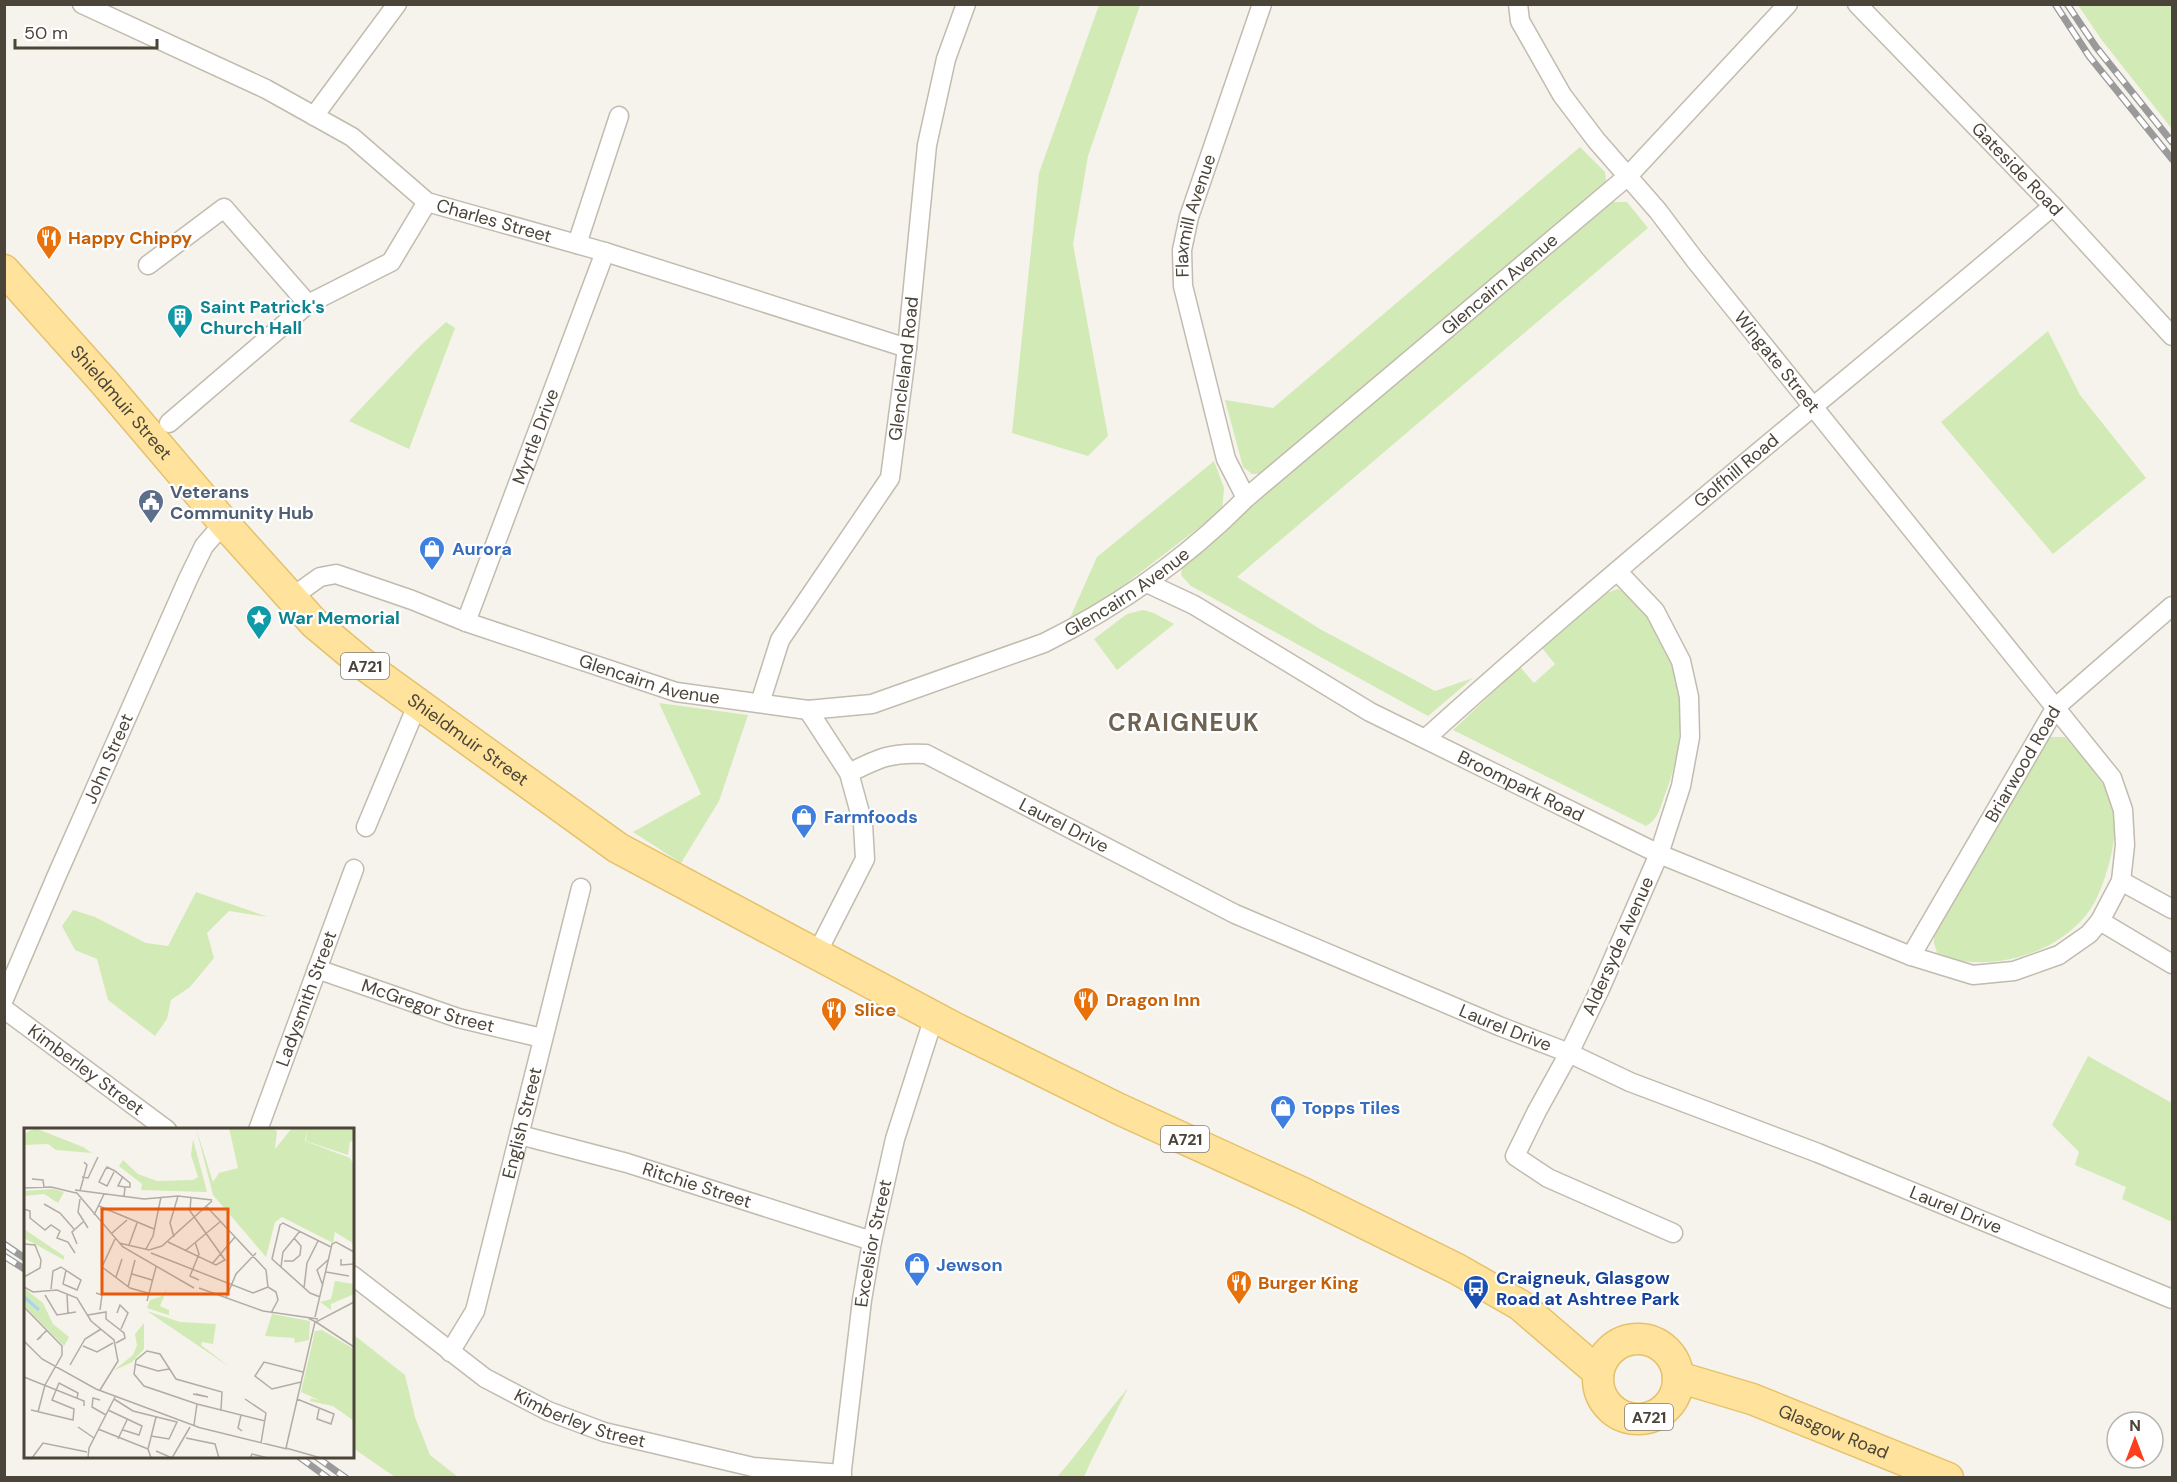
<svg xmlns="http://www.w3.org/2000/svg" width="2177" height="1482" viewBox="0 0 2177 1482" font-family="'DM Sans',sans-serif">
<rect width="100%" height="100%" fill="#f6f3ec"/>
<!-- green -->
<g fill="#d2eab5">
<polygon points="1099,5 1140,5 1088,156 1073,244 1108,436 1088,456 1012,433 1039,173"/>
<polygon points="2078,5 2172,5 2172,129 2101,39"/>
<polygon points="1580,147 1605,172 1607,187 1264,474 1252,474 1243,467 1225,400 1273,408"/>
<polygon points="1611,202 1627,202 1648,228 1237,577 1320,629 1435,691 1473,678 1428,716 1191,586 1181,575 1183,562"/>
<polygon points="446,322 455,328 409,449 349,421 420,346"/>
<polygon points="2048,331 2080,395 2146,478 2053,554 1941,422"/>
<polygon points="1214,461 1224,488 1222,510 1087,613 1069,620 1097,557"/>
<path d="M1617,589c20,6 27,22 37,39 8,16 18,34 22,51 9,38 3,81 -12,118 -4,12 -6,22 -18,29l-193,-96 67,-63 14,16 21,-19 -13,-16 63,-54z"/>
<polygon points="1143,610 1154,613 1174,624 1117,670 1094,639 1127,614"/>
<polygon points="659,703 748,715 719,801 681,863 633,832 701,794"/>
<path d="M2048,737h17c15,18 42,45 48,68 4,18 1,41 -4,59 -5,17 -11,36 -22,50 -29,36 -79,53 -124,47 -8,-1 -18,-6 -26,-8l-3,-10v-12z"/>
<polygon points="196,892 268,917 229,911 207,933 214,958 190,987 171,1000 167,1019 155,1036 108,1000 97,959 75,950 62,926 73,910 95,917 146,943 168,946"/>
<polygon points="2088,1056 2172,1103 2172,1222 2122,1199 2126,1187 2075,1165 2079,1152 2052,1125"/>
<polygon points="352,1329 354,1335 405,1375 415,1417 430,1455 458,1477 395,1477 353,1448"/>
<path d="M1128,1388l-38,75 -6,14h-27c25,-28 46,-60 71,-89z"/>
</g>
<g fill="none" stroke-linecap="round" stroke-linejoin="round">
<defs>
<g id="street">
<path id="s1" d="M82,4l184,85 86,48 75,65 178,50 302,96"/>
<path id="s2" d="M1857,4l196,202 119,130"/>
<polyline points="314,116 397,4"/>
<polyline points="577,244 619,116"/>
<polyline points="148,265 224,208 308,304"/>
<polyline points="169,423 308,304 391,262 427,202"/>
<path id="s3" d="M1246,498l-20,-39 -43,-173 -1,-36 7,-33 73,-213"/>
<polyline points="1617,571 1655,611 1681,661 1689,697 1690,737 1681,786 1659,854 1600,989 1569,1053 1537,1111 1515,1156 1548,1178 1673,1233"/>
<path id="s4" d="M1147,583l47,22 176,107 289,142 252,102 62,19 41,-4 45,-16 30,-21 11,-13 21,-40 4,-36 -2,-35 -11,-32 -417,-518 -37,-49 -62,-71 -34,-45 -42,-74 -2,-17"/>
<path id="s5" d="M292,597l28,-20 16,-3 76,26 54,22 210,70 132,18 64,-6 172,-61c75,-37 144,-86 202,-145l382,-322 160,-172"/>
<path id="s6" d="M466,622l139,-370"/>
<path id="s7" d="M760,703l20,-63 110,-162 17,-130 20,-203 19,-86 20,-55"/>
<polyline points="808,710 849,773 863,824 865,859 817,953"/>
<path id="s8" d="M1425,739c203,-184 419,-355 628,-533"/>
<path id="s9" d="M849,773c30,-15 42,-21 77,-19l309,160 264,112 70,27 61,29 188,71 354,146"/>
<polyline points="366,827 418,703"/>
<polyline points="2121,881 2172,909"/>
<polyline points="2100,921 2172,964"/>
<path id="s10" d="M1911,956l145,-249 116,-101"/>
<path id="s11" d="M317,969l141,49 84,20"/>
<path id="s12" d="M4,999l53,-124 131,-296 16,-33 20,-23"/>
<path id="s13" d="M4,1009l163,121"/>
<path id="s14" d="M258,1130l96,-261"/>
<path id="s15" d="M520,1135l107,28 245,78"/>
<path id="s16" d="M352,1275l133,103 63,33 56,21 149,35 89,7"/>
<path id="s17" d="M450,1352l25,-41 106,-423"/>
<path id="s18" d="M841,1478l21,-178 10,-59 23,-102 39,-122"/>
</g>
<g id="primary">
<path id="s19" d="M4,270l101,113 119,140 90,100 49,41 255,184 337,180 164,81 184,84 154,76 63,36 78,67"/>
<circle cx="1638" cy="1379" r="40"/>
<path id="s20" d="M1678,1377l74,22 196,79"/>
</g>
</defs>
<!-- street casing -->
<use href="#street" stroke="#c2bbae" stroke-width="21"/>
<!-- primary casing -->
<use href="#primary" stroke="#e6c16a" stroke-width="33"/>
<!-- street -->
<use href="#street" stroke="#fff" stroke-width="18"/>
<!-- primary -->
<use href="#primary" stroke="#ffe39c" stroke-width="30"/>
<defs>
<g id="rail">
<polyline points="2055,4 2089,56 2172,159"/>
<polyline points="2067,4 2096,47 2172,142"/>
<polyline points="4,1244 26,1259"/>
<polyline points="4,1256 26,1270"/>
<polyline points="298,1456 328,1478"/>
<polyline points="315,1456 346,1478"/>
</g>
</defs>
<!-- rail casing -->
<use href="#rail" stroke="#9a9a9a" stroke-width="7"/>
<!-- rail -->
<use href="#rail" stroke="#fff" stroke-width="4.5" stroke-dasharray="14" stroke-linecap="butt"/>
</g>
<!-- icons -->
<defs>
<symbol id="restaurant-pin" viewBox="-11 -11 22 30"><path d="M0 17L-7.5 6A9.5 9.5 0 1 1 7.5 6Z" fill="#e8710a" stroke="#fff"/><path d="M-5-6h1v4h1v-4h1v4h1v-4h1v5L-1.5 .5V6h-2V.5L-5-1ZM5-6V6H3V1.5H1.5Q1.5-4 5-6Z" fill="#fff"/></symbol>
<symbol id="building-pin" viewBox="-11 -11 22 30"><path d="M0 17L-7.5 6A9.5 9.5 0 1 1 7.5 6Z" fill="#0f9aa8" stroke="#fff"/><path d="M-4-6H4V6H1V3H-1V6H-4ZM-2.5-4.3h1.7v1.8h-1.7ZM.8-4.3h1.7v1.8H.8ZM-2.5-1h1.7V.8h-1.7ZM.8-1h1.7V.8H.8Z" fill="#fff"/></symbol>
<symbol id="civic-pin" viewBox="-11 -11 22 30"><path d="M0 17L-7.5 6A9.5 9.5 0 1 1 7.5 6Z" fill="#5c6f8a" stroke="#fff"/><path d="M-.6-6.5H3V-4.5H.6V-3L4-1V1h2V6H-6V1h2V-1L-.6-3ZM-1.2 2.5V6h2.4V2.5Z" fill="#fff"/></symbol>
<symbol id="shop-pin" viewBox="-11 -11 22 30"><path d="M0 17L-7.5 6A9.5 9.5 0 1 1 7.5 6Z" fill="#3f7fe0" stroke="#fff"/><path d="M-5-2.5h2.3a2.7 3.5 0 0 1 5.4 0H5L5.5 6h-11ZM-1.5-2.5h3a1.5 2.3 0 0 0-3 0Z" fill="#fff"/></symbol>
<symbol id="sight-pin" viewBox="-11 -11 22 30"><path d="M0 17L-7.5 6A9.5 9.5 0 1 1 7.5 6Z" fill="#0f9aa8" stroke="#fff"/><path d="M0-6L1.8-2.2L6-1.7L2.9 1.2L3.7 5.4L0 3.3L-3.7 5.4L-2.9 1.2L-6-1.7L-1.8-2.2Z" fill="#fff"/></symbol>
<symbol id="bus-pin" viewBox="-11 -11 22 30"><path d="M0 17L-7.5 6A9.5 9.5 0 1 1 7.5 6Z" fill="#1a4fb4" stroke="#fff"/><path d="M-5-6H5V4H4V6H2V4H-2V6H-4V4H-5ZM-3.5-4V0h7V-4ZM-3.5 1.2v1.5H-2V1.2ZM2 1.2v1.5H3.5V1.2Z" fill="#fff"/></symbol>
</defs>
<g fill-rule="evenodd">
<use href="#restaurant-pin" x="34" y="223" width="30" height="40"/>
<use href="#building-pin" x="165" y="302" width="30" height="40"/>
<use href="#civic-pin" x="136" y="487" width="30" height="40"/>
<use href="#shop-pin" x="417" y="534" width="30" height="40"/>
<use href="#sight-pin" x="244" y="603" width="30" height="40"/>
<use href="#shop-pin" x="789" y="802" width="30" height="40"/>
<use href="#restaurant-pin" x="1071" y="985" width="30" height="40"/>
<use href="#restaurant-pin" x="819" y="995" width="30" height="40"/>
<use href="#shop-pin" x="1268" y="1093" width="30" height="40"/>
<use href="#shop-pin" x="902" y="1250" width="30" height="40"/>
<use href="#restaurant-pin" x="1224" y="1268" width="30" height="40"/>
<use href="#bus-pin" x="1461" y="1273" width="30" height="40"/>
</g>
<g text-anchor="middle" stroke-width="4.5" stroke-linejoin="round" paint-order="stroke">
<!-- shield labels -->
<g fill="#fff" stroke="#817c74" stroke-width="1.5">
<rect x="341" y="653" width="48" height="26" rx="4.5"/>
<rect x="1161" y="1126" width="48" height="26" rx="4.5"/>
<rect x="1625" y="1404" width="48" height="26" rx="4.5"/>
</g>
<g font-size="16" font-weight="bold" fill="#4b4439">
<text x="365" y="672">A721</text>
<text x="1185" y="1145">A721</text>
<text x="1649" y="1423">A721</text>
</g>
<!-- street labels -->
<g font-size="18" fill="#4b4439" stroke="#fff">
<text dy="6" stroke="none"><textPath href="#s2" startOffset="230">Gateside Road</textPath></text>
<text dy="6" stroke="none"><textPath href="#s3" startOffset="294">Flaxmill Avenue</textPath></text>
<text dy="6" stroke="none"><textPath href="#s1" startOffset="470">Charles Street</textPath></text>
<text dy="6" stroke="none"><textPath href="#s5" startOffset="1372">Glencairn Avenue</textPath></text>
<text transform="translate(1777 362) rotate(51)" y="6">Wingate Street</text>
<text dy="6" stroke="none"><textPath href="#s7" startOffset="372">Glencleland Road</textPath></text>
<text dy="6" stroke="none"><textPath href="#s19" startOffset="177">Shieldmuir Street</textPath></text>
<text dy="6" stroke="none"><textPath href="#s6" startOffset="198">Myrtle Drive</textPath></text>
<text dy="6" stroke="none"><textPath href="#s8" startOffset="411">Golfhill Road</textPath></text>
<text dy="6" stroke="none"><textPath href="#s5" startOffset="888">Glencairn Avenue</textPath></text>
<text dy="6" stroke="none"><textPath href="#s5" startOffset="382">Glencairn Avenue</textPath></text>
<text dy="6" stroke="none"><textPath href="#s19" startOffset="663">Shieldmuir Street</textPath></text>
<text dy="6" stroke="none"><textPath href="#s12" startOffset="262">John Street</textPath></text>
<text dy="6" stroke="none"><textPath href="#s10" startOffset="222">Briarwood Road</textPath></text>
<text dy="6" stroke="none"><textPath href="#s4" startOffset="426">Broompark Road</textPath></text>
<text dy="6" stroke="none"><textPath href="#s9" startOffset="236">Laurel Drive</textPath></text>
<text transform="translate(1618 946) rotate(-66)" y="6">Aldersyde Avenue</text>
<text dy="6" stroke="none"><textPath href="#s14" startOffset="140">Ladysmith Street</textPath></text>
<text dy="6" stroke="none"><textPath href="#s11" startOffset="117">McGregor Street</textPath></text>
<text dy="6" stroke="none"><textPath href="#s9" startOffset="722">Laurel Drive</textPath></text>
<text dy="6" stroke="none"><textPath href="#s13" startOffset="102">Kimberley Street</textPath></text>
<text dy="6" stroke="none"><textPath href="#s17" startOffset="242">English Street</textPath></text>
<text dy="6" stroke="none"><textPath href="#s15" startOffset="184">Ritchie Street</textPath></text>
<text dy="6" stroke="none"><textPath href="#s9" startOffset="1208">Laurel Drive</textPath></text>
<text dy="6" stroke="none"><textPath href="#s18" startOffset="237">Excelsior Street</textPath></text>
<text dy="6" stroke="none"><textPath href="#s16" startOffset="272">Kimberley Street</textPath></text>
<text dy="6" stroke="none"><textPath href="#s20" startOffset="165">Glasgow Road</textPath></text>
</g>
<!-- food labels -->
<g font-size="18" font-weight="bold" fill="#c56008" stroke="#fff" text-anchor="start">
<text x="68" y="244">Happy Chippy</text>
<text x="1106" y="1006">Dragon Inn</text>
<text x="854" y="1016">Slice</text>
<text x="1258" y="1289">Burger King</text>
</g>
<!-- culture labels -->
<g font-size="18" font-weight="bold" fill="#0d838f" stroke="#fff" text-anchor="start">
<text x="200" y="313">Saint Patrick's<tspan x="200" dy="21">Church Hall</tspan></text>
<text x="278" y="624">War Memorial</text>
</g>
<!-- service labels -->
<g font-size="18" font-weight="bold" fill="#4e5e75" stroke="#fff" text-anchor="start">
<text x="170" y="498">Veterans<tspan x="170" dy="21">Community Hub</tspan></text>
</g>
<!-- shop labels -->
<g font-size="18" font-weight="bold" fill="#366cbe" stroke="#fff" text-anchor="start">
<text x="452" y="555">Aurora</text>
<text x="824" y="823">Farmfoods</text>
<text x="1302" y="1114">Topps Tiles</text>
<text x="936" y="1271">Jewson</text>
</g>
<!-- transit labels -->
<g font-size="18" font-weight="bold" fill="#164399" stroke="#fff" text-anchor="start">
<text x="1496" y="1284">Craigneuk, Glasgow<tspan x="1496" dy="21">Road at Ashtree Park</tspan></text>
</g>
<!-- district labels -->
<g font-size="24" font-weight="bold" letter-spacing="1.5" fill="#6e6250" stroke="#fff">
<text x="1184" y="731">CRAIGNEUK</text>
</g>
</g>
<!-- overview -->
<g transform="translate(24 1128)">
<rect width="330" height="330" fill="#f6f3ec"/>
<path d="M11,0l48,19 9,6 -36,-3 -8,-6 -24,1v-11zM172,0l17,54 6,-9 19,-5 -9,-40h42l6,3 -2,18 17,-21h62v14l-4,-1 -2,14 -42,-14 1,-12 -2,12 45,17 4,7v79l-19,-12 -2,11 -51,-26 -7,5 -9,35 -53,-62zM169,11l14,53 -66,-2 1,-6 -23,-18 4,-6 15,14 19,7 36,-1 5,-3 -7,-22zM29,61l11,3 -6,11 -14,-9 -20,2v-5zM0,101l40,27v4l-40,-22zM311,153l19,3v10l-23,10v6l-11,-8 11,-3zM0,160l19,15 10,21 16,13 -5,9 -40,-40zM143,161l-7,17 9,4v5l18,6 -40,-13 3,-8 10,-3zM123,183l33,11 36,2 -3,20 -11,-2 -1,3 30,23zM248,186l38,7 -1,19 -14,3 -1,-5 -29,-2zM120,195v26l-12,13 -19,9 20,-16 4,-10 -2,-11zM298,202l32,19v72l-21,-15 -23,-5 1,-3 10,3 -20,-9 14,-61z" fill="#d2eab5"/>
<path fill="none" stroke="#a9d4f2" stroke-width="3" d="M0,169l15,13"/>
<path fill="none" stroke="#b2ada4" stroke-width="1.5" d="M81,42l2,-3 8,4 15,12v4h-5l-1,10M81,42l-6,12 8,4 7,-14M99,48l-5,10 7,1M58,49l6,1 10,-21M8,51l11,1 1,7M0,60l27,-1 25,6M51,62l69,9 34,-3 34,4M56,63l7,-26 -3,-3M52,64l47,55 71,41M56,71l-2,13 10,16M20,76l16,9 14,16M75,78l55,23M183,79l59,63 2,17M0,81l6,2v7l15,12 6,-5 9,6 -3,7 11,4 7,11M70,87l10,-21M88,105l15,-13M150,109l-4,-14 8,-27M91,111l-13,28 28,21 21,6M144,114l48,23 9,-5 -35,-49 1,-14M171,114l4,12 -9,22 9,4M95,115l30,7 13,-4 50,-45M0,116l11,1 6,15 -1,8 -16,9M53,116l-5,-12 11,-10M105,117l8,-22M122,121l7,-13 8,-39M161,123l36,-30M127,125l102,40 15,-6M317,131v6l13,-1M260,133h9l7,-6 1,-9 -7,-8M188,136l23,-27M257,139l2,-15 17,-21M302,144l23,4M108,146l20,6M92,149l6,-18M299,158l-6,-16 12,-11M0,159l9,5 24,-2 20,8 14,23 23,19 4,21 -18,29M104,159l7,-27M244,159l8,5 2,8 -7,13M175,160l64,23 55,8M280,160l3,-25 11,-22M27,161l2,-18 8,-4 3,2 17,11 -4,10 -14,-6 3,-14M72,165l6,2 -2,15M43,166l1,20M21,167l12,20 19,-3M296,169l-10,-4 -38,-34 8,-34 3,-2 48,24M202,170l10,-24 20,-21M123,173l9,-34M0,179l38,39v9l-17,30 -7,27M93,185l3,-8 8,8 -7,16M64,187l18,-3v7l18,14 1,5 -9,5M291,189l17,-73 4,-2 18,10M284,190l8,4 38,-20M292,194l38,25M17,209l-4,3 10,-10M0,213l18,18 54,30 102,38M59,218l14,6 16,-9M111,236l23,7 11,-2M46,237l15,-26 16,-10M0,249l60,24v5M277,254l-29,7 -17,-13 9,-14 39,10M169,266l15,3 -12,-3M90,271l19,12 44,11 -8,17 -18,-3M221,271l21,14 -5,30M273,271l37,15 -3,10 -14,-5 2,-10M76,272l-7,-2 -1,9 14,8M7,282l42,10 1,-11 -22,-9 7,-17 19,10 -1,5M84,282l34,16 -3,9 -16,-5M197,282l1,-18 -46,-13 -16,-25 -13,-3 -11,9 -2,14 10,12 53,18 68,17M217,287l-3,13 4,3M170,297l3,-21M54,299l16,11M173,299l90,22M74,301l50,20M162,310l29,6 4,14M94,311l9,-19M262,320l29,-126M262,320l35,10M132,323l16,7 18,-31M8,330l11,-15 44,9M64,330l1,-10 26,-51M127,330l-3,-9 8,-32M226,330l2,-4 16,4"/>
<path fill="#e8590c" fill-opacity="0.15" stroke="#e8590c" stroke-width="3" d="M78,81h126v85h-126z"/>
<rect width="330" height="330" fill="none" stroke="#4b4439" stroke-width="3"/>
</g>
<!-- border -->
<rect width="2177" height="1482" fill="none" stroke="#4b4439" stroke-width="12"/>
<!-- north arrow -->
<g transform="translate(2135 1440)"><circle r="28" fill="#ffffff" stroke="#b7b4b0" stroke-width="1.5"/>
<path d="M0-4.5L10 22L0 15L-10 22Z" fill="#fc3f1d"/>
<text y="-9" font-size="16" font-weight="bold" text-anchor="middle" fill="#4b4439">N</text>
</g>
<!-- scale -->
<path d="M15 39v9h142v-9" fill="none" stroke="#4b4439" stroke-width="3"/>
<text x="24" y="39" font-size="18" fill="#4b4439" stroke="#ffffff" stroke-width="4.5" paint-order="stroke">50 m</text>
</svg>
